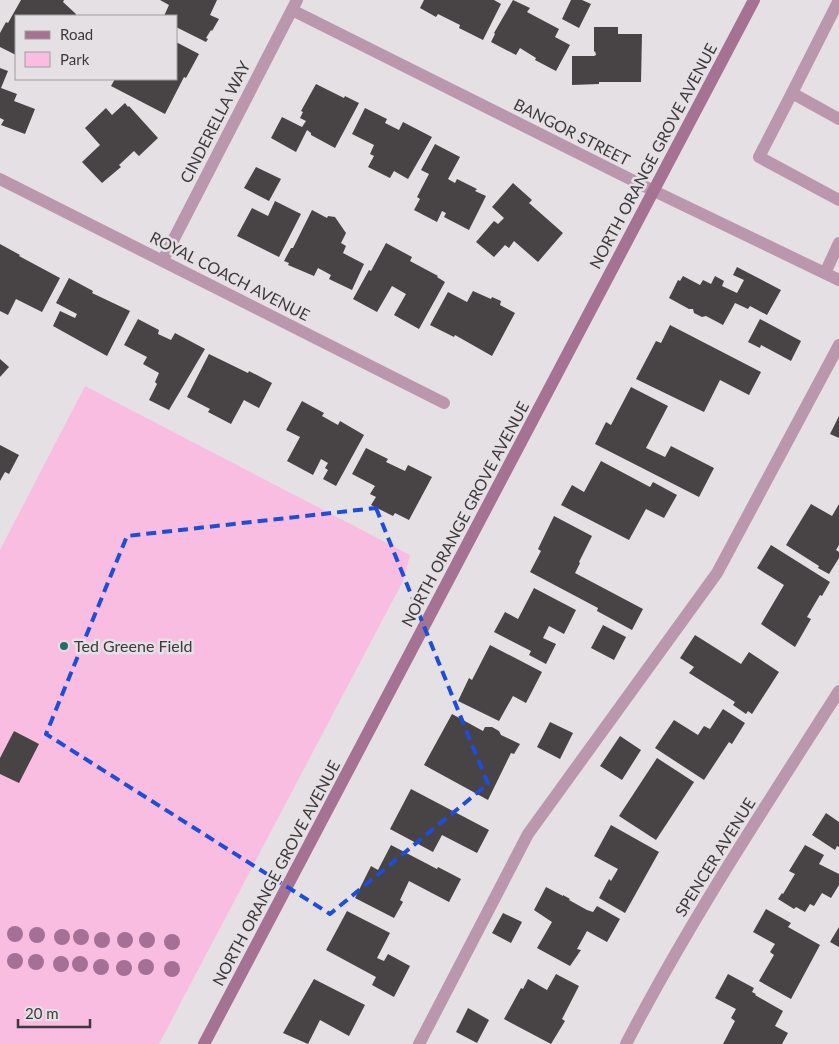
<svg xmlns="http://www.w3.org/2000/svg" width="839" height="1044" viewBox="0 0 839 1044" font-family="Lato,sans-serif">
<rect width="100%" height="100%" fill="#e5e0e3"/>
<!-- green -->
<polygon fill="#f9bde2" points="85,386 410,555 403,581 159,1044 0,1044 0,550"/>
<!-- building -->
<g fill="#484446">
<polygon points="21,0 64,0 63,2 76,14 75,16 16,16 16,55 0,47 0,33 6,22 8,23"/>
<polygon points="160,0 217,0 210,15 219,19 212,31 211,30 206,38 208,39 206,42 176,27 176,16 164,16 169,5"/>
<polygon points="424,0 494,0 501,4 483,40 459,28 460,25 438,14 436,17 420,8"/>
<polygon points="513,0 530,8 527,12 559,29 555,37 570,45 556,71 535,60 536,58 520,48 516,55 491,42 495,34 494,33"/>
<polygon points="571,0 582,0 591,4 579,28 562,19"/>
<polygon points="594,27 618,27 618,34 642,34 641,82 599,82 599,84 572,85 572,56 594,56 596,55 595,51 594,52"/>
<polygon points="176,42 199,54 186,78 184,77 165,114 111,86 115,79 176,79"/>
<polygon points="0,68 8,71 1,88 17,94 14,101 35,109 25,134 1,125 4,120 0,118"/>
<polygon points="316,84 344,98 345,96 359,103 335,148 311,135 311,133 307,130 296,152 271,138 282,117 302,127 306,121 300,118 303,112 301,111"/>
<polygon points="125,103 128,107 129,106 158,138 139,156 134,151 119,165 121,167 102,183 82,162 100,145 85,128 106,108 112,115"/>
<polygon points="365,108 387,119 385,123 399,130 403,122 432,137 408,179 394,171 390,178 368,167 374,156 370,154 374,145 352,134"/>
<polygon points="435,144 460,157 448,179 455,183 457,179 477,189 475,191 486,196 469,230 444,217 446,213 442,211 437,222 414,210 420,199 417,197 429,174 421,170"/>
<polygon points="256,167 281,179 269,201 244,188"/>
<polygon points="513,183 532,200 529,203 563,233 538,262 514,241 509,248 505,245 494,257 476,242 494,221 498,224 504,218 492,207"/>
<polygon points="275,201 301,214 279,257 237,236 252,208 268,216"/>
<polygon points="312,210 327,218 328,216 335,217 346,233 341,243 346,246 343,253 364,264 352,290 329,279 331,275 318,268 314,276 288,265 289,263 284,261 291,248 293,248"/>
<polygon points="386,243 412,257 410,261 438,276 437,277 445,282 419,329 394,315 406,294 392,286 377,312 353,299 369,270 371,271"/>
<polygon points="0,244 20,255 19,256 60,278 42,312 16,299 8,315 0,311"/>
<polygon points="737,267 781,290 767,315 750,306 748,309 735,303 723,325 706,316 702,317 694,313 693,309 689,309 669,298 678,280 680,281 683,276 700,285 703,280 711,284 715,276 724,281 722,286 737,293 744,280 733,275"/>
<polygon points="69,278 93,291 92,293 130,311 107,356 53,326 60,311 75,318 77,314 56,303"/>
<polygon points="473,291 491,299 492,297 501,301 500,305 515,313 492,356 455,335 454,337 430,325 448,292 467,302"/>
<polygon points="138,319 159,330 158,334 171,340 175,333 205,349 169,410 149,400 157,384 155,382 159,373 143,364 147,357 124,345"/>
<polygon points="760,319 801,341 791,361 761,345 760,348 748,342"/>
<polygon points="670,325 761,372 749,395 720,380 704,412 636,379 656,341 661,343"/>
<polygon points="209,354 248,373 249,371 272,383 259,408 244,400 231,424 208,412 210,409 187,397"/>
<polygon points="0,359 9,367 0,377"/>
<polygon points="631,387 668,406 646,448 665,457 671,446 714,468 699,497 595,444 606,422 611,425"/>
<polygon points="302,401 324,413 322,416 338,425 340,421 364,435 336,486 323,479 328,470 325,468 328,463 321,459 313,475 287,461 300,437 286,430"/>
<polygon points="839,416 839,438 830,434"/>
<polygon points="0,445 19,455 9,474 5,472 0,481"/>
<polygon points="366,448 388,459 386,462 405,471 408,465 432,477 409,520 395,513 393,516 371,505 376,497 370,494 375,486 352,474"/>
<polygon points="601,461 650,487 653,482 677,495 664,518 646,509 629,540 561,505 572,485 584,492"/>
<polygon points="811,504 832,516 839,504 839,545 836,550 839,552 839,558 829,574 818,568 819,566 786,545"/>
<polygon points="554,516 592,536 579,562 580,563 575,573 643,609 632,630 597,611 598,608 530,572 541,551 538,549"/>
<polygon points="771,545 830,582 822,596 820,595 807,617 811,619 795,647 761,624 784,585 757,568"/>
<polygon points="534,588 576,610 564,634 549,626 543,638 556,644 546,664 529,655 531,651 494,632 505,612 518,619"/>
<polygon points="603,625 626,637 614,660 591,648"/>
<polygon points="695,635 741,664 749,652 779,672 752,714 748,711 746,714 733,705 735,702 689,673 694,667 680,658"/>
<polygon points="490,645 542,672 526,703 513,696 499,721 458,701 469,678 472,680"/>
<polygon points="723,709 745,723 732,744 729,742 704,780 655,748 674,720 698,735 704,726 710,729"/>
<polygon points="452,714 483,731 485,727 492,727 499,731 501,735 520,744 514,754 511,753 488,800 424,765"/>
<polygon points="550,722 573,733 560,759 537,747"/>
<polygon points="14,731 39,744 19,783 0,774 0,758"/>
<polygon points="620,736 641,750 622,780 600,766"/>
<polygon points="657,758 694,782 656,840 619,816"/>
<polygon points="411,789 489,830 477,853 442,835 433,852 390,829"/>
<polygon points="826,813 839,822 839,847 837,846 835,850 812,835"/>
<polygon points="611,825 659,852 625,913 599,898 609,879 611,881 618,869 594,856"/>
<polygon points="391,845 437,869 438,867 461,879 449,902 409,881 400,900 403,902 394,918 355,898 371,866 378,870"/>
<polygon points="805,845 824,855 819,864 839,874 839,885 831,898 822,893 814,906 810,904 805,912 796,907 794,909 778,899 782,893 783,894 795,874 789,871"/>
<polygon points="546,887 563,896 563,895 570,899 569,900 587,910 593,912 597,906 620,919 607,942 587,931 577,949 581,950 570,966 537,948 552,922 534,910"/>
<polygon points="766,909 791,923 788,927 820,945 791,999 759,981 774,955 770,952 775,944 753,932"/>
<polygon points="347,911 390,933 377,958 384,961 388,954 410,966 394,997 372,985 376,977 326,950"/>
<polygon points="503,913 522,922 511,943 492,933"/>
<polygon points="839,927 839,947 830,942"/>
<polygon points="556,974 579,986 562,1019 565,1021 551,1044 504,1019 521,988 523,989 528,979 547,990"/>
<polygon points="728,974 754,988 752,992 756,994 755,995 783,1011 775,1026 788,1033 782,1044 723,1044 735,1021 731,1018 736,1009 715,998"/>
<polygon points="314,979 365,1005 349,1036 320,1020 308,1044 283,1033"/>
<polygon points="468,1008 489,1020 477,1043 456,1032"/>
</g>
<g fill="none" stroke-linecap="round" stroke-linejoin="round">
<!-- lane -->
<g stroke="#bb97ad" stroke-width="12">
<polyline points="839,0 792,93 839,119"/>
<polyline points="792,93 759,157 839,200"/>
<polyline points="825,273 839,243"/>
<polyline points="419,1044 528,834 717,573 839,345"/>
</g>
<!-- street -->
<g stroke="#bb97ad" stroke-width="12">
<polyline points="292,10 652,190 839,280"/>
<polyline points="0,179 444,403"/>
<polyline points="163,260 297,0"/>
<path d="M626,1044c63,-122 139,-237 213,-353"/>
</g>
<!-- secondary -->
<polyline stroke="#a67293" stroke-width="12" points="204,1044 754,0"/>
</g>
<!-- trees -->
<g fill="#a56f96">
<circle cx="15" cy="934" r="8"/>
<circle cx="37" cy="935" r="8"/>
<circle cx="62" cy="937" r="8"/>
<circle cx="81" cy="937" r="8"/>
<circle cx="102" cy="940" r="8"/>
<circle cx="125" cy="940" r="8"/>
<circle cx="147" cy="940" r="8"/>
<circle cx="172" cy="942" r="8"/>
<circle cx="15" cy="961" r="8"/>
<circle cx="36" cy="962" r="8"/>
<circle cx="61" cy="964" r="8"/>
<circle cx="80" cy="964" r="8"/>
<circle cx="101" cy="967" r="8"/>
<circle cx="146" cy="967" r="8"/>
<circle cx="124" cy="968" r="8"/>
<circle cx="172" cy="969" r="8"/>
</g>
<!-- marked area -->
<path fill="none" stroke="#1d4ed8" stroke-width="4" stroke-dasharray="10 6" stroke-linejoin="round" d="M376,508l112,276 -158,130 -284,-180 81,-198z"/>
<!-- markers -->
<circle fill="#216d6d" stroke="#e5e0e3" stroke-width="2" cx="64" cy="646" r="5"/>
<g text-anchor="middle" stroke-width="5" stroke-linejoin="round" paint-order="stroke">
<!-- street labels -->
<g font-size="16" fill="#3c3a3b" stroke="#e5e0e3">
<text transform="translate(215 122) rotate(-63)" y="6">CINDERELLA WAY</text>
<text transform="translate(572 132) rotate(27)" y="6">BANGOR STREET</text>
<text transform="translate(653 156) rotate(-62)" y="6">NORTH ORANGE GROVE AVENUE</text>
<text transform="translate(230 276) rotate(27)" y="6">ROYAL COACH AVENUE</text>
<text transform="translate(465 514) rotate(-62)" y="6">NORTH ORANGE GROVE AVENUE</text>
<text transform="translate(715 857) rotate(-58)" y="6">SPENCER AVENUE</text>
<text transform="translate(276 873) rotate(-62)" y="6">NORTH ORANGE GROVE AVENUE</text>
</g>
<!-- poi labels -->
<g font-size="16" fill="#3c3a3b" stroke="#e5e0e3" text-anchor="start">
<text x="74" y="652">Ted Greene Field</text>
</g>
</g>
<!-- legend -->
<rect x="15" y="15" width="162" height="65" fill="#e5e0e3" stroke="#a19ea0"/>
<rect x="25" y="31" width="25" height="8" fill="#a67293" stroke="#a19ea0"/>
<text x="60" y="40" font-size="15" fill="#3c3a3b">Road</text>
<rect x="25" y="52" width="25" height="15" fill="#f9bde2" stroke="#a19ea0"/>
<text x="60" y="65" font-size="15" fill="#3c3a3b">Park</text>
<!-- scale -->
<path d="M18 1019v8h72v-8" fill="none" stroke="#3c3a3b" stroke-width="2.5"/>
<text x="25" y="1019" font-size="15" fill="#3c3a3b" stroke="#e5e0e3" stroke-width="4" paint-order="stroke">20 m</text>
</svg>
